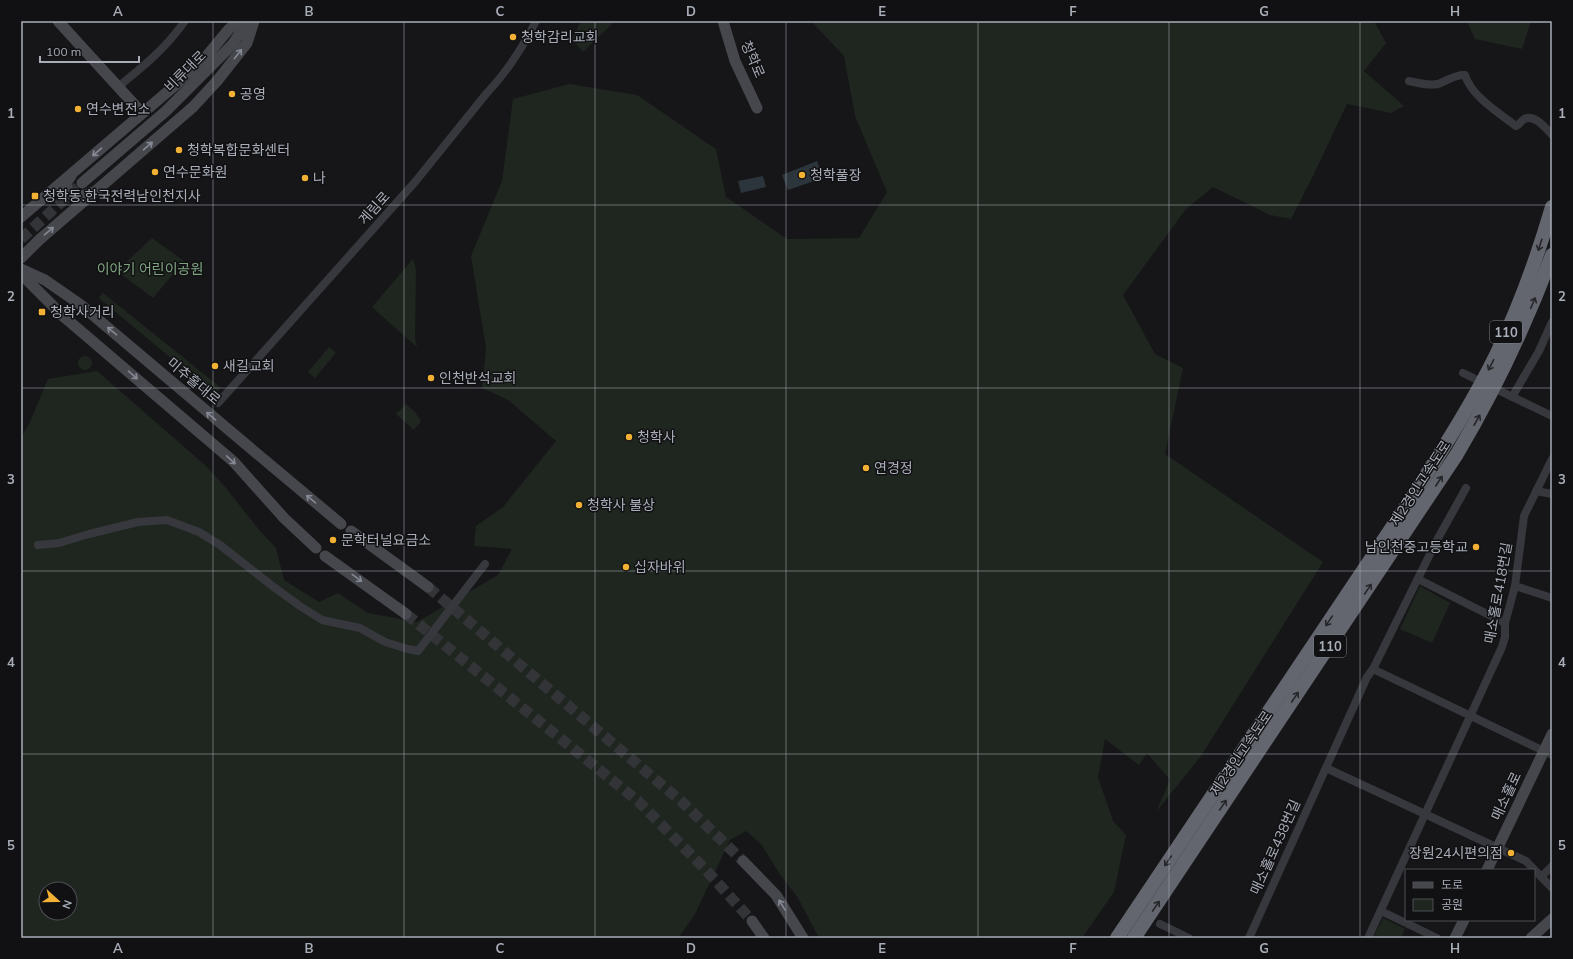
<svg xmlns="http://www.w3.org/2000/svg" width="1573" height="959" viewBox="0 0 1573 959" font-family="Mulish,'Noto Sans KR',sans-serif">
<rect width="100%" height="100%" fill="#161618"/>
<!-- green -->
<g fill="#1e261f" fill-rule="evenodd">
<polygon points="581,21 615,21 583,52 572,39"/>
<path d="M811,21h563l12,22 -22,28 40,35 -13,7 -44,-9 -34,72 -22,43 -21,-4 -57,-28 -27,22 -63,86 32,59 28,14 -18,86 158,108 -122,194 -45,56 14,-32 -23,-27 -8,12 -34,-26 -7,38 15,44 13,14 -12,57 -32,46h-263l-21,-40 -19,-25 -18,-29 -15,-13 -16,9 -36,76 -16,22h-657v-500l8,-14 19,-45 49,-8 108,94 21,23 34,43 16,17 8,32 35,22 19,-9 30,20 49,9 81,-47 14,-26 -38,-3 2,-20 27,-19 53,-66 -48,-41 -26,-12 4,-40 -15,-92 31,-75 11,-82 56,-15 68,11 79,54 10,48 61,42 72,-1 28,-46 -32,-76 -11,-60zM46,889h24v24h-24z"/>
<polygon points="1467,21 1531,21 1522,49 1475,39"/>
<polygon points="152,238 184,261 153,298 117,271"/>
<polygon points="413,259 416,269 415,338 417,347 372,307"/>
<polygon points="103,293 220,387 220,389 216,394 213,393 100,299 99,297"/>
<polygon points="329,347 335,352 335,354 315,378 308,372"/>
<circle cx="85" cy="363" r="7"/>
<polygon points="406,404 415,412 421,421 414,430 396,414"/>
<polygon points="1420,586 1450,603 1432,643 1400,629"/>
<polygon points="1383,918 1405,929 1401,938 1373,938"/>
</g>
<!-- water -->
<g fill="#2c353c">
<polygon points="817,161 823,178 788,190 782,175"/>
<polygon points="763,176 766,187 741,193 738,181"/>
</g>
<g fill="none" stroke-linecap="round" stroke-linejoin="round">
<!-- secondary-tunnel -->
<g stroke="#333438" stroke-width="11" stroke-dasharray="11 5.5" stroke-linecap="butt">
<polyline points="21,239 82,183"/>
<polyline points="428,587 682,802 743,861"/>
<polyline points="406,614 638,801 706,870 752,921"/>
</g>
<!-- street -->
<g stroke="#37383d" stroke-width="8">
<path d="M1409,81c8,2 20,5 29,3 9,-3 17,-10 27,-9 6,21 34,38 51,51 4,-1 4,-4 7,-6 10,-8 23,8 29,15"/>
<path d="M118,87c27,-22 46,-37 67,-66"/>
<polyline points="1463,373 1552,416"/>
<polyline points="1512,397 1539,351 1552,322"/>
<path d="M218,403l197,-221 71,-88c20,-21 37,-47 50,-73"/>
<polyline points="1536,491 1552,494"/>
<polyline points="38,545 59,543 89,534 138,522 167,520 199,532 220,545 275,588 300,606 322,620 360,628 385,642 408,649 418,651 485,564"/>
<polyline points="1418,579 1505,623"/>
<polyline points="1515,586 1552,598"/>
<polyline points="1373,669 1552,755"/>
<polyline points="1326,768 1526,861 1552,888"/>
<polyline points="1541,877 1552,866"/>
<polyline points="1381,911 1437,938"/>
<polyline points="1160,924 1189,938"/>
<polyline points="1249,938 1367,677 1373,669 1437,540 1466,488"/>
<polyline points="1368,938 1502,647 1505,637 1505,623 1515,586 1524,516 1552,459"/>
</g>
<!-- secondary -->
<g stroke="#45474d" stroke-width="11">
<polyline points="58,21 142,113"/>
<polyline points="723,21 735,61 757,108"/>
<path d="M71,176l-5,7 2,10c9,5 16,3 25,-1"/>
<polyline points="82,183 166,111 232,45 248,21"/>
<polyline points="21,217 179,82 205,58 229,29 238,21"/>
<polyline points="21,258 39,240 193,107 217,81 247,43 254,21"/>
<polyline points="21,269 45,280 81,305 242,441 341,524"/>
<polyline points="21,274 63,316 234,462 284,518 316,548"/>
<polyline points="351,531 428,587"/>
<polyline points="325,556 406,614"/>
<polyline points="743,861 776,895 803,938"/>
<polyline points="1487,870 1552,734"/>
<polyline points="752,921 764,938"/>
<polyline points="1455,938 1464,920"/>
<polyline points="1531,938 1552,919"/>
</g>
<!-- highway -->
<g stroke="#63666e" stroke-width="14">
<path d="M1117,938l296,-442c29,-46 59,-92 83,-141 23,-47 41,-97 56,-148"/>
<path d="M1134,938l323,-484c38,-64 69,-130 95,-199"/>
</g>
</g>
<!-- one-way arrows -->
<defs><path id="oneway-shaft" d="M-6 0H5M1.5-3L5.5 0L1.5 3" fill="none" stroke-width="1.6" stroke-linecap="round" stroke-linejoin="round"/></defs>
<g stroke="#858993">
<use href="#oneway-shaft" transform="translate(238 54) rotate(-52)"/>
<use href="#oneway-shaft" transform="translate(148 146) rotate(-41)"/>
<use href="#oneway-shaft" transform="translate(97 152) rotate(139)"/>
<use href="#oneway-shaft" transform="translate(49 231) rotate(-40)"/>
<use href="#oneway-shaft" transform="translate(112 331) rotate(-140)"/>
<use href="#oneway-shaft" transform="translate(133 375) rotate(41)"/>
<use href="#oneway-shaft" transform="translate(211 416) rotate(-140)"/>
<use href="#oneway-shaft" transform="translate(231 460) rotate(43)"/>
<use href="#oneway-shaft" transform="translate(311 499) rotate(-140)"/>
<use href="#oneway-shaft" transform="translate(357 578) rotate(36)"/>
<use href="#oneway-shaft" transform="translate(782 905) rotate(-122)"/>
</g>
<g stroke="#26262a">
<use href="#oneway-shaft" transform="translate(1540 245) rotate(108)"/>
<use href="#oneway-shaft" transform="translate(1533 303) rotate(-67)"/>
<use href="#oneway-shaft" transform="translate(1491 365) rotate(117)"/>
<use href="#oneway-shaft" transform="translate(1477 420) rotate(-61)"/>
<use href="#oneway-shaft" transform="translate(1439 481) rotate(-57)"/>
<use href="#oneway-shaft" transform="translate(1368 589) rotate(-56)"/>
<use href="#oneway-shaft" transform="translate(1329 621) rotate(124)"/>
<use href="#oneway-shaft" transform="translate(1295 697) rotate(-56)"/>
<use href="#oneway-shaft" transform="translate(1223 805) rotate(-56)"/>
<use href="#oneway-shaft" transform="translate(1168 861) rotate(124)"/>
<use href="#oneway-shaft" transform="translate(1156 906) rotate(-56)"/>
</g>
<!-- grid -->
<path fill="none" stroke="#a8adb8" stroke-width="1" stroke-opacity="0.55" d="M213,21v917M404,21v917M595,21v917M786,21v917M978,21v917M1169,21v917M1360,21v917M21,205h1531M21,388h1531M21,571h1531M21,754h1531"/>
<!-- markers -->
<g fill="#f2b134" stroke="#111113" stroke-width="1.5">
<circle cx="513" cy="37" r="4"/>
<circle cx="232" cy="94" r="4"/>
<circle cx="78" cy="109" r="4"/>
<circle cx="179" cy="150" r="4"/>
<circle cx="155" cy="172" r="4"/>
<circle cx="802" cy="175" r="4"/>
<circle cx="305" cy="178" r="4"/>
<rect x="31" y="192" width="8" height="8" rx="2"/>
<rect x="38" y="308" width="8" height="8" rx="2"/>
<circle cx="215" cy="366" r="4"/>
<circle cx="431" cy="378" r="4"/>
<circle cx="629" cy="437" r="4"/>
<circle cx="866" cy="468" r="4"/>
<circle cx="579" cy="505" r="4"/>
<circle cx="333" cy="540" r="4"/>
<circle cx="1476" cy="547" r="4"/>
<circle cx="626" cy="567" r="4"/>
<circle cx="1511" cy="853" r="4"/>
</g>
<g text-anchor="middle" stroke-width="3" stroke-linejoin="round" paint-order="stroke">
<!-- shield labels -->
<g fill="#111113" stroke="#7b7e86" stroke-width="1">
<rect x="1490" y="321" width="32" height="22" rx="3"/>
<rect x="1314" y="635" width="32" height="22" rx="3"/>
</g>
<g font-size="13" font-weight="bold" fill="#a8adb8">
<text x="1506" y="337">110</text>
<text x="1330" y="651">110</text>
</g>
<!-- poi labels -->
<g font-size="14" fill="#a8adb8" stroke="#111113" text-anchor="start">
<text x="521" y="42">청학감리교회</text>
<text x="240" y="99">공영</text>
<text x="86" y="114">연수변전소</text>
<text x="187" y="155">청학복합문화센터</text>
<text x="163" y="177">연수문화원</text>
<text x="810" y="180">청학풀장</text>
<text x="313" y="183">나</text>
<text x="43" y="201">청학동.한국전력남인천지사</text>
<text x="50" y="317">청학사거리</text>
<text x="223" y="371">새길교회</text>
<text x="439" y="383">인천반석교회</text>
<text x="637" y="442">청학사</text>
<text x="874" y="473">연경정</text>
<text x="587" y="510">청학사 불상</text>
<text x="341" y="545">문학터널요금소</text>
<text x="1468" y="552" text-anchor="end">남인천중고등학교</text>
<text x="634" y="572">십자바위</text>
<text x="1503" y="858" text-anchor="end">장원24시편의점</text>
</g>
<!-- street labels -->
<g font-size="14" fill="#a8adb8" stroke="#111113">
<text transform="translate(753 59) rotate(67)" y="5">청학로</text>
<text transform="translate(185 71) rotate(-45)" y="5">비류대로</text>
<text transform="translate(374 208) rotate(-48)" y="5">계림로</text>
<text transform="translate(194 381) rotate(40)" y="5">미추홀대로</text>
<text transform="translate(1420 483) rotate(-57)" y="5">제2경인고속도로</text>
<text transform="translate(1498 593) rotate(-80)" y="5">매소홀로418번길</text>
<text transform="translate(1241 753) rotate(-56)" y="5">제2경인고속도로</text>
<text transform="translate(1506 796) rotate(-65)" y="5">매소홀로</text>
<text transform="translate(1275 847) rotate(-66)" y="5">매소홀로438번길</text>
</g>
<!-- park labels -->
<g font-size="14" fill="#7fa381" stroke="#111113">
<text x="150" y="274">이야기 어린이공원</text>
</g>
</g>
<!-- border -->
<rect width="1573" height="959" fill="none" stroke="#111113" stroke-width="44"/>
<!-- legend -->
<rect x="1405" y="869" width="130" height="52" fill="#111113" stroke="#4d4f55"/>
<rect x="1413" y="882" width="20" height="6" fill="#45474d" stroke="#4d4f55"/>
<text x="1441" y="889" font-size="12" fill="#a8adb8">도로</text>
<rect x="1413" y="899" width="20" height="12" fill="#1e261f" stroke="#4d4f55"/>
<text x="1441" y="909" font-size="12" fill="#a8adb8">공원</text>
<!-- north arrow -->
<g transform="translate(58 901) rotate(111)"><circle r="19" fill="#111113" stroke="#4d4f55"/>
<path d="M0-3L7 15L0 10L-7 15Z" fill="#f2b134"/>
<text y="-6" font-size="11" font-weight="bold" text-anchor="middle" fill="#a8adb8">N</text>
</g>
<!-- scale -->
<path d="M40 56v6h99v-6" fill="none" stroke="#a8adb8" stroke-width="2"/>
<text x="46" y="56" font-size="12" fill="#a8adb8" stroke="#111113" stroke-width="3" paint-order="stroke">100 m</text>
<rect x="22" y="22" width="1529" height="915" fill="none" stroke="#a8adb8" stroke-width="1.5"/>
<g font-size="13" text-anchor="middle" font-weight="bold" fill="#a8adb8">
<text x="118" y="16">A</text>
<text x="309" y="16">B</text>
<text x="500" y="16">C</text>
<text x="691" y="16">D</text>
<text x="882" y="16">E</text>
<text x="1073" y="16">F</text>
<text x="1264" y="16">G</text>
<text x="1455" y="16">H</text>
<text x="11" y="118">1</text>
<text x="1562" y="118">1</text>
<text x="11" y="301">2</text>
<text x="1562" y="301">2</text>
<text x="11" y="484">3</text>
<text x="1562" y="484">3</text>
<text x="11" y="667">4</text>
<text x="1562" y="667">4</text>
<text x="11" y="850">5</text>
<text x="1562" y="850">5</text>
<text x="118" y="953">A</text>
<text x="309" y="953">B</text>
<text x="500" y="953">C</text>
<text x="691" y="953">D</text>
<text x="882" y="953">E</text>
<text x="1073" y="953">F</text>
<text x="1264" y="953">G</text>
<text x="1455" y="953">H</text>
</g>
</svg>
